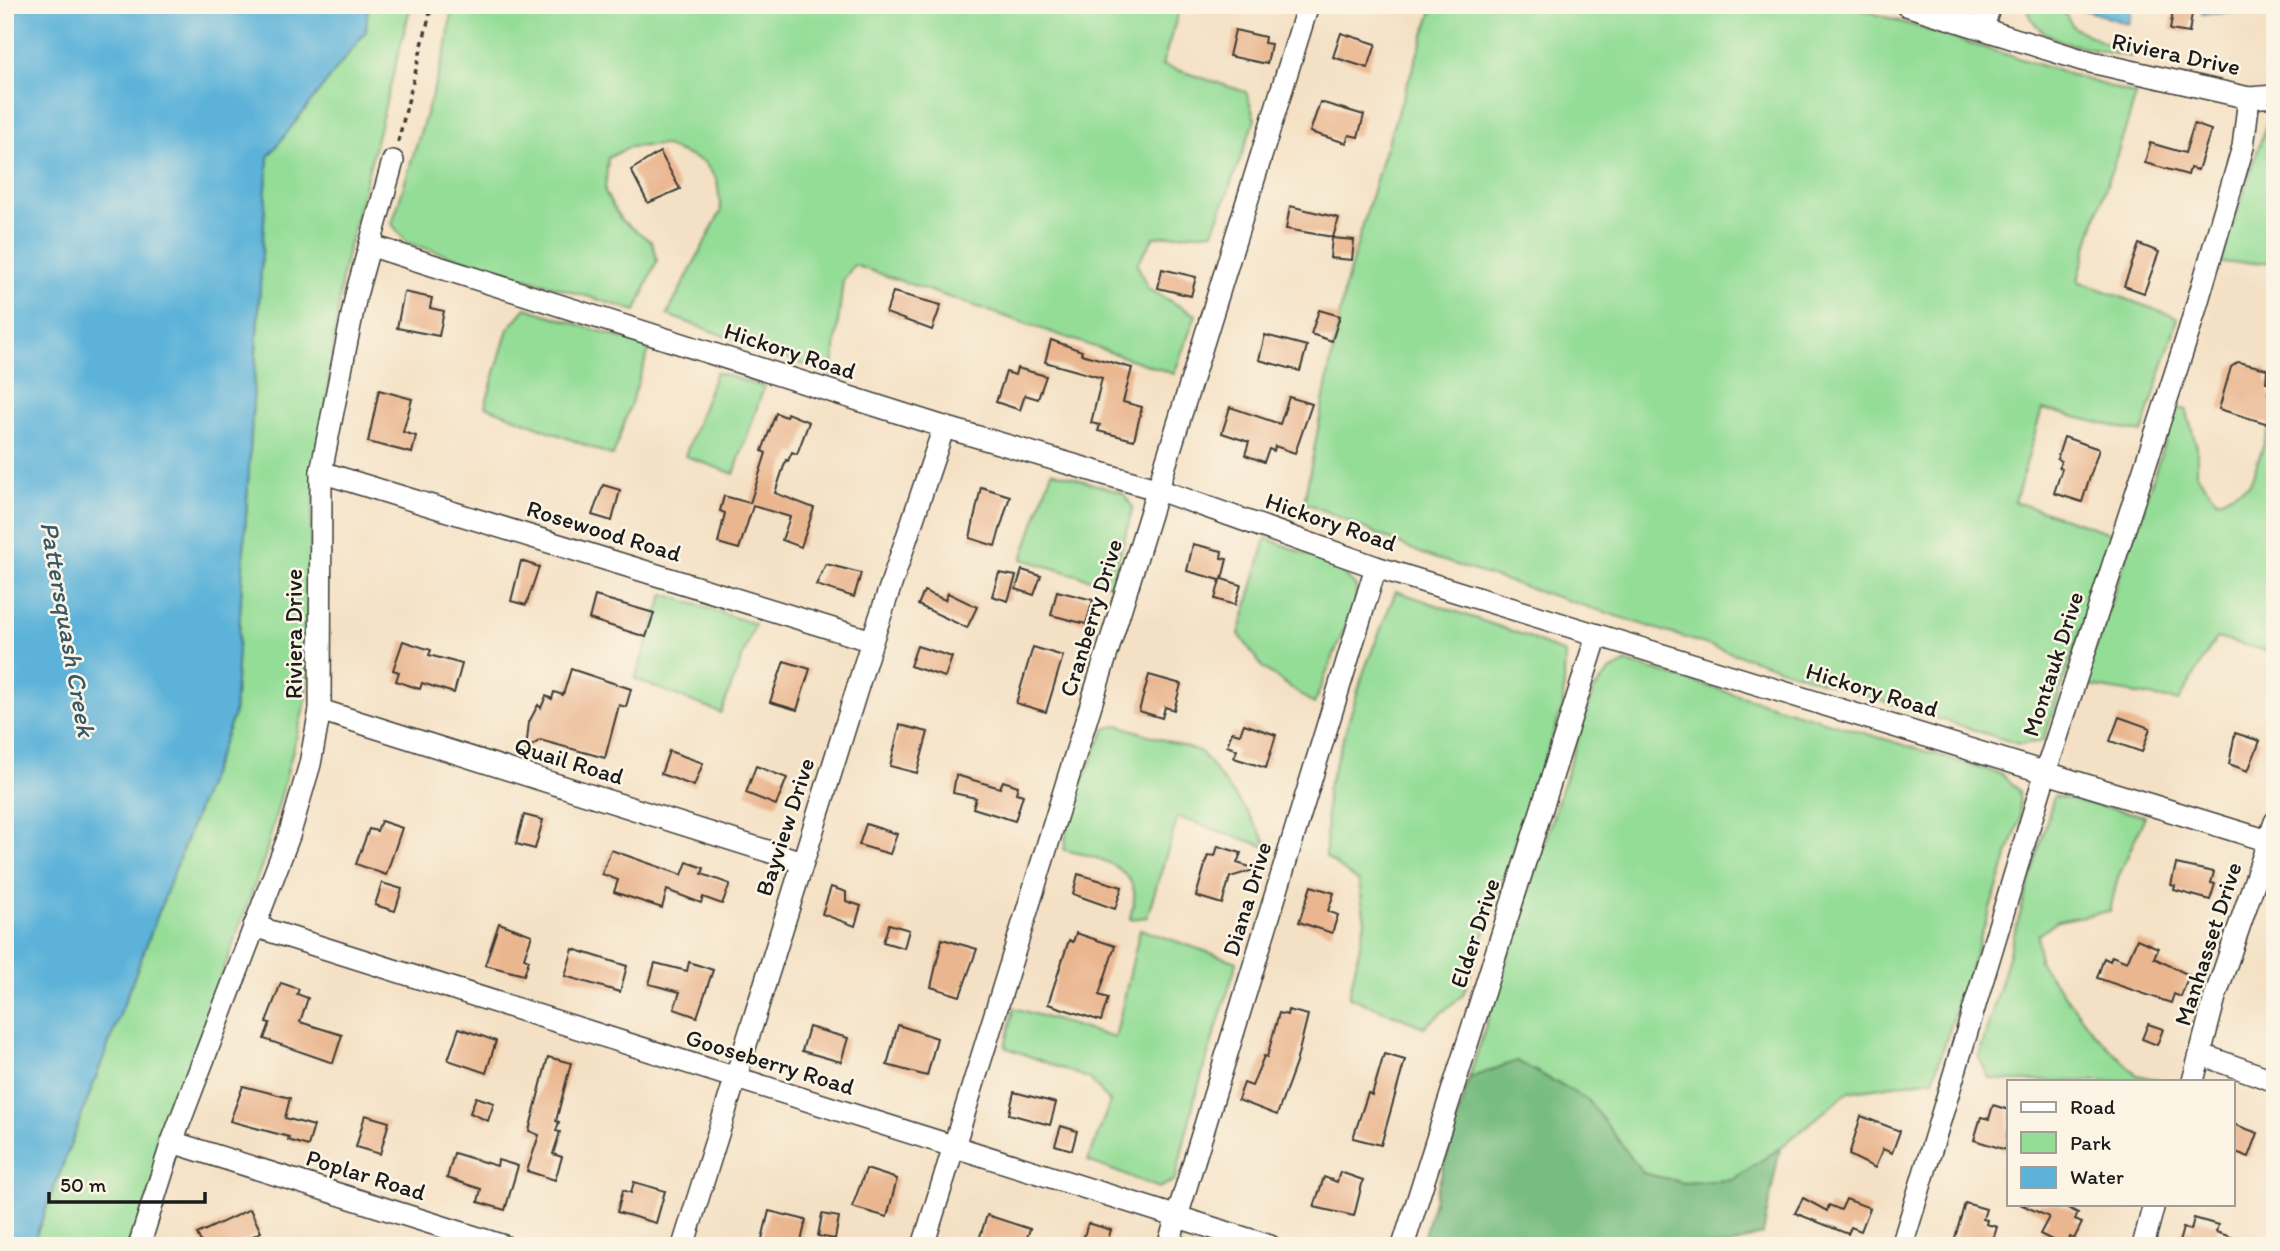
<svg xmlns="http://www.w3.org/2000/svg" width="2280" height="1251" viewBox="0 0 2280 1251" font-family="Itim,sans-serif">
<rect width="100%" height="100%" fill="#fcf5e5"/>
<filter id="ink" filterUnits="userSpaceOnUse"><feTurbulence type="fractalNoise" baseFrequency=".0143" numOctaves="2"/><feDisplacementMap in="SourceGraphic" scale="14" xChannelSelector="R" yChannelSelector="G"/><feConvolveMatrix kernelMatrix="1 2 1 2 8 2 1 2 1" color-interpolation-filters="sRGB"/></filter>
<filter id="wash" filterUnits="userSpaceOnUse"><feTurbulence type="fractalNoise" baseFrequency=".00686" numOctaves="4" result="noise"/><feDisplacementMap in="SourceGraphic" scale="28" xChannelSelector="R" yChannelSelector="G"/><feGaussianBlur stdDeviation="1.57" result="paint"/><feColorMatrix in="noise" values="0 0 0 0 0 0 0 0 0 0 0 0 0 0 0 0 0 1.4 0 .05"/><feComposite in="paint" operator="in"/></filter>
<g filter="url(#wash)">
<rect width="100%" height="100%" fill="#f4e1c5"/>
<!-- green -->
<g fill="#94dd97" stroke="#587c5a" stroke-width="2">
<polygon points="368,5 411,5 343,270 312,516 306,700 265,856 197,1043 132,1246 32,1246 234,714 268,157 366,31"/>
<polygon points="452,5 1181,5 1162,65 1246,92 1255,119 1213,232 1154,237 1137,264 1148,289 1196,315 1174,374 854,265 843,281 832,375 667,315 721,211 717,180 704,162 663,145 629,147 608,158 605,192 621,220 652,242 657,260 636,311 407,243 392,224 447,46"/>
<path d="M1434,5h413l289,90c-18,62 -43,122 -58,186l100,37 -36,115 -100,-24 -27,93 99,32 -71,207 -25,3 -593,-189 -121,-53 41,-215 37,-128z"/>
<path d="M2027,5h32l15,23 58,29c-34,-8 -99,-10 -105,-52z"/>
<polygon points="2275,116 2275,262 2220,263 2268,119"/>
<polygon points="526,308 650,347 613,456 485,406 508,329"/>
<polygon points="716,372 764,387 734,474 685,456"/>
<polygon points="2176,409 2186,409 2197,447 2197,475 2218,501 2250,484 2275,412 2275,684 2268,682 2272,652 2216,638 2179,701 2083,685"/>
<polygon points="1052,471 1123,493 1133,508 1111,585 1022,559"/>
<polygon points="1266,538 1337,567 1356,587 1356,600 1314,704 1263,668 1239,634"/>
<polygon points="1396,591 1526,636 1565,654 1563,706 1463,995 1424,1027 1349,997 1365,921 1359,882 1326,857 1327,791 1364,671"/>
<polygon points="664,594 755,624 721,713 635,679"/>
<polygon points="1627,662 2001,774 2019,791 2020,819 1933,1079 1848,1092 1780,1148 1732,1180 1684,1183 1643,1173 1588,1100 1517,1061 1469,1078 1593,691 1610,671"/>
<path d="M1118,725l83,27 46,60 23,36 -92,-31 -31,100 -17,2c1,-8 6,-20 4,-28 -6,-29 -46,-36 -70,-41l5,-37 36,-84z"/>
<polygon points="2054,796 2145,816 2117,880 2110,911 2058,921 2038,935 2039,962 2094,1033 2137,1075 2163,1081 2012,1081 1989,1078 1979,1057"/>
<polygon points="1140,929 1237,962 1195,1097 1175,1180 1159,1188 1088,1161 1110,1102 1090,1079 1005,1047 1014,1008 1115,1038"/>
</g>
<!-- forest -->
<polygon fill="#77bc80" stroke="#4a6c4e" stroke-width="2" points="1517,1061 1588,1100 1643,1173 1684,1183 1732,1180 1780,1148 1763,1234 1728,1246 1421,1246 1469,1078"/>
<!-- water -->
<g fill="#5cb2d9" stroke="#3c677a" stroke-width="2">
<polygon points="5,5 368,5 366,31 268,157 234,714 32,1246 5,1246"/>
<polygon points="2080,5 2133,5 2128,24 2079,8"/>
<polygon points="2202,5 2275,5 2275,11 2202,14"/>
</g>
<g id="blocks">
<!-- building -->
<g fill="#eab68f">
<polygon points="2174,5 2193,7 2189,33 2170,30"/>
<polygon points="1235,30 1265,37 1264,43 1271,44 1267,64 1229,56"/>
<polygon points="1341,33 1376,44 1368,68 1333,57"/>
<polygon points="1320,102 1364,115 1358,137 1349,135 1346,143 1310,132"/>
<polygon points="2194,124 2211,130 2198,170 2190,168 2188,175 2145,163 2150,143 2185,153"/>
<polygon points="660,152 680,189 648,203 631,170"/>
<polygon points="1290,206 1339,218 1333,237 1286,229"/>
<polygon points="1332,238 1354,240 1352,260 1330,258"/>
<polygon points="2139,244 2159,252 2144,293 2124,286"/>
<polygon points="1162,269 1196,277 1191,296 1158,288"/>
<polygon points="404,292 432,298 430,308 444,311 439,336 397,328"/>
<polygon points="893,292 941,305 932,330 886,313"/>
<polygon points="1319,310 1340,316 1332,341 1311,334"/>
<polygon points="1265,335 1307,346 1300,371 1259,360"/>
<polygon points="1051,340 1082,351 1081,354 1132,368 1123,402 1142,407 1134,440 1098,431 1100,425 1091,423 1102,378 1045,362"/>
<polygon points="2238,362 2267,369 2266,382 2271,383 2268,393 2275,395 2275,426 2219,409 2231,367"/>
<polygon points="1017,368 1046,376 1038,399 1025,395 1020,410 996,402 1006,372 1015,375"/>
<polygon points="379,390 412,399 403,432 416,436 412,453 368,442"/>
<polygon points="1289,397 1312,404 1295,453 1275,446 1274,451 1269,449 1264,462 1245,455 1249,442 1222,433 1230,407 1280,424"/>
<polygon points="776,413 786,417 787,413 809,422 797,454 792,452 788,461 786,460 775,493 814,508 801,547 782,540 790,517 753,506 739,549 718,543 725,513 720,511 724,496 750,503 766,453 762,451"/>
<polygon points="2064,437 2099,449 2082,502 2054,493 2062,469 2059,467 2061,461 2057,459"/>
<polygon points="603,485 620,490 612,521 592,515"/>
<polygon points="981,487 1010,496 995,546 970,538"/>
<polygon points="1193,544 1222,551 1221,558 1227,559 1222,579 1241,585 1235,605 1215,599 1220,580 1187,571"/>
<polygon points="521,561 539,567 526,605 511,601"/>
<polygon points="826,564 861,573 854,597 816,585"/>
<polygon points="1022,570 1041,576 1034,595 1016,589"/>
<polygon points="999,573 1016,576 1008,601 992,596"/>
<polygon points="924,591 945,600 948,593 977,607 967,628 918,605"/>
<polygon points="1057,591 1093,600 1086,624 1051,615"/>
<polygon points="595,596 654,613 646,637 589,619"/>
<polygon points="403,641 431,650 429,655 462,664 454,693 422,683 420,689 396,681 399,672 393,670"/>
<polygon points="917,646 952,657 945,677 910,666"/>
<polygon points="1033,647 1063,656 1046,712 1016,703"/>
<polygon points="784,661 810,669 797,710 770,702"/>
<polygon points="571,669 631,689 626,707 619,705 605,758 540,740 526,750 529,722 538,705 541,708 546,696 552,699 554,692 563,695"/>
<polygon points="1149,675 1181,684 1174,710 1165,707 1162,718 1139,711"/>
<polygon points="2119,717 2150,728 2142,752 2110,741"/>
<polygon points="1244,724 1276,735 1266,768 1234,758 1237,750 1227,746 1232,732 1240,734"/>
<polygon points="900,725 928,732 917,773 890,766"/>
<polygon points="2235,733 2260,741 2248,771 2229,764"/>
<polygon points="669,751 703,763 694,786 661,774"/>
<polygon points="756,766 787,778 776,805 746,793"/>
<polygon points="956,775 1000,788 1003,781 1018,786 1016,793 1023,795 1015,821 973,808 976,798 953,793"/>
<polygon points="524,815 543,820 535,849 516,844"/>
<polygon points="381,821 402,828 386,875 356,864 369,829 377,831"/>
<polygon points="866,824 897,834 890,854 859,845"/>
<polygon points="1218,846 1241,853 1237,863 1257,869 1230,877 1222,904 1196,896 1208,855 1215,856"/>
<polygon points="611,850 682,875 687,862 704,868 702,874 730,884 722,904 703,897 701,903 667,890 662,908 614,892 618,880 602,874"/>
<polygon points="2176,864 2214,872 2211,883 2215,884 2210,900 2174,890 2175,886 2171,885"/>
<polygon points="1078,874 1122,887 1115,909 1073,894"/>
<polygon points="382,883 402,889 395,911 375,905"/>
<polygon points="1311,886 1334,893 1328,911 1338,915 1332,933 1299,922"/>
<polygon points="831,887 846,892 846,901 861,906 855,926 822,914"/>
<polygon points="499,923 532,935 524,958 529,960 524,975 485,965"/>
<polygon points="889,924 909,930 904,948 883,942"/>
<polygon points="1076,933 1115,946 1099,995 1108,998 1101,1021 1048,1004 1069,940 1073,942"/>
<polygon points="942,939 977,949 960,996 931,987"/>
<polygon points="2137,939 2158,948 2154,958 2189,975 2181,997 2174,994 2171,1003 2097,978 2104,958 2110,961 2112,956 2127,962"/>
<polygon points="573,949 627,966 620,992 565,976"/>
<polygon points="689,962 713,970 697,1017 674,1009 680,992 649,984 655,963 687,971"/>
<polygon points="281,983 299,989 297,994 308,998 300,1022 342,1035 333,1063 264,1039 270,1023 266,1022"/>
<polygon points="1288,1010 1308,1015 1296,1063 1277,1115 1238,1100 1244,1083 1252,1086 1264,1056 1267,1057 1279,1013 1287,1015"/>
<polygon points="2148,1024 2163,1029 2157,1045 2142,1039"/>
<polygon points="898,1025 937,1038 927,1076 887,1065"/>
<polygon points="809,1027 848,1038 841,1062 802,1051"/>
<polygon points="459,1028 496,1041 486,1073 448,1060"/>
<polygon points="1384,1054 1405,1060 1381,1145 1353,1138 1368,1093 1372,1095"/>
<polygon points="548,1057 571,1063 556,1121 559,1122 556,1131 560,1132 553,1154 562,1157 555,1180 527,1171 539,1135 529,1131"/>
<polygon points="243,1086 290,1098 285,1118 314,1126 308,1146 288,1140 289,1137 230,1121"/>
<polygon points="1014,1092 1056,1103 1050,1125 1009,1114"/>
<polygon points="476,1097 494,1103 488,1121 470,1113"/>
<polygon points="1993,1105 2009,1110 2006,1150 1974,1140 1981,1117 1989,1119"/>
<polygon points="365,1115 389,1122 380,1154 356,1147"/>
<polygon points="1861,1116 1900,1131 1892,1153 1883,1149 1875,1168 1849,1155"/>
<polygon points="2233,1124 2258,1133 2249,1157 2233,1151"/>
<polygon points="1061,1126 1077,1131 1072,1150 1055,1145"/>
<polygon points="454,1153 497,1166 498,1160 518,1166 505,1210 478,1202 481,1189 447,1178"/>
<polygon points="866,1169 897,1179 887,1217 852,1207"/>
<polygon points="1340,1172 1363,1180 1354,1216 1314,1207 1324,1177 1337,1182"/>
<polygon points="634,1182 665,1191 656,1223 617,1212 623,1190 631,1193"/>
<polygon points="1803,1198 1827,1211 1829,1205 1841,1210 1846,1199 1870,1208 1861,1231 1851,1227 1848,1234 1795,1213"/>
<polygon points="1965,1203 1986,1209 1983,1219 1987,1220 1986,1224 1997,1227 1991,1246 1971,1246 1954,1241"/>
<polygon points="2020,1204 2060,1204 2078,1213 2075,1220 2082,1223 2074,1239 2070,1237 2064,1246 2040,1234 2049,1217"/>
<polygon points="250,1209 261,1232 234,1246 203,1246 197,1234"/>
<polygon points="769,1211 806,1220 800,1246 761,1243"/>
<polygon points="822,1214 839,1217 835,1239 818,1236"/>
<polygon points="987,1215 1030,1229 1024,1246 977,1246"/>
<polygon points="2194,1218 2218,1225 2216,1232 2249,1243 2249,1246 2178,1246 2183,1228 2191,1230"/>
<polygon points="1088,1223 1111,1230 1106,1246 1081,1246"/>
</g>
</g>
</g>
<g filter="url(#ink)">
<use href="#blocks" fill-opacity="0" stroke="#3c3a35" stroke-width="2"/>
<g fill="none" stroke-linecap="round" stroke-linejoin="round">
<defs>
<g id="street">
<polyline points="1906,5 2082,60 2249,98 2275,96"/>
<polyline points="1983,28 1990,5"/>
<polyline points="372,246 944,427 1159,490 1376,567 2275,843"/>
<polyline points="321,472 872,641"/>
<polyline points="320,710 802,862"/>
<polyline points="254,926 1270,1246"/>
<polyline points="2202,1055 2275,1081"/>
<polyline points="2193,1081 2215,997 2275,822"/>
<polyline points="172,1142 504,1246"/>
<polyline points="139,1246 172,1142 289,836 310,764 320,710 321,472 356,295 393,161"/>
<polyline points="683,1246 872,641 944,427"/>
<polyline points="923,1246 1308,5"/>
<polyline points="1168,1246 1376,567"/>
<polyline points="1403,1246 1597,635"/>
<polyline points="1902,1246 2046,771 2189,331 2243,147 2249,98"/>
<polyline points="2143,1246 2154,1204"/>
</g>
</defs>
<!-- street casing -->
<use href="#street" stroke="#3c3a35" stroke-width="24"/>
<!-- path -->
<polyline stroke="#3c3a35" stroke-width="3.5" stroke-dasharray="5 5" stroke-linecap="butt" points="398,142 432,5"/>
<!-- street -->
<use href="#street" stroke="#fff" stroke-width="21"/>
</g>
</g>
<g text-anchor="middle" stroke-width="5" stroke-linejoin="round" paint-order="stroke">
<!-- street labels -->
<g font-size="24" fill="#1c1c1c" stroke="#fcf5e5">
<text transform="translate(2176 54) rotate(12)" y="8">Riviera Drive</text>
<text transform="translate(790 351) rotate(18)" y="8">Hickory Road</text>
<text transform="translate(1331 522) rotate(19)" y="8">Hickory Road</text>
<text transform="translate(604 531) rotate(17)" y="8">Rosewood Road</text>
<text transform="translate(1091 618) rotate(-73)" y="8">Cranberry Drive</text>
<text transform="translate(294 634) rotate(-90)" y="8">Riviera Drive</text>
<text transform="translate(2053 664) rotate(-72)" y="8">Montauk Drive</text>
<text transform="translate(1872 690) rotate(17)" y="8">Hickory Road</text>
<text transform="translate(569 761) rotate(17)" y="8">Quail Road</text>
<text transform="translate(785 827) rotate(-72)" y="8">Bayview Drive</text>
<text transform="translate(1247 899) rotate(-73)" y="8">Diana Drive</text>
<text transform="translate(1475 933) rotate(-72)" y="8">Elder Drive</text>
<text transform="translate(2208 944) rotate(-72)" y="8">Manhasset Drive</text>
<text transform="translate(770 1062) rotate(17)" y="8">Gooseberry Road</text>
<text transform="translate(366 1175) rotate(17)" y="8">Poplar Road</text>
</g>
<!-- water labels -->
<g font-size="26" font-style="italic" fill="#365868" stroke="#fcf5e5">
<text transform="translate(68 629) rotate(80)" y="9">Pattersquash Creek</text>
</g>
</g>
<!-- margin -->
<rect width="2280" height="1251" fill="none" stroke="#fcf5e5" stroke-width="28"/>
<!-- legend -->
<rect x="2007" y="1080" width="228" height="126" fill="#fcf5e5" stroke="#a29e95" stroke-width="2"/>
<rect x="2021" y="1102" width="35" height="10" fill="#ffffff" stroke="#a29e95" stroke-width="2"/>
<text x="2070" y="1114" font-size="21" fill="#1c1c1c">Road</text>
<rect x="2021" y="1132" width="35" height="21" fill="#94dd97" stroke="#a29e95" stroke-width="2"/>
<text x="2070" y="1150" font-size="21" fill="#1c1c1c">Park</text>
<rect x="2021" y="1167" width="35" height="21" fill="#5cb2d9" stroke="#a29e95" stroke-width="2"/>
<text x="2070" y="1184" font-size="21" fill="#1c1c1c">Water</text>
<!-- scale -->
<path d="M49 1192v10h156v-10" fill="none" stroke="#1c1c1c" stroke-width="3.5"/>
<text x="60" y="1192" font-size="21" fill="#1c1c1c" stroke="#fcf5e5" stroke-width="5" paint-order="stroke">50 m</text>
</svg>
